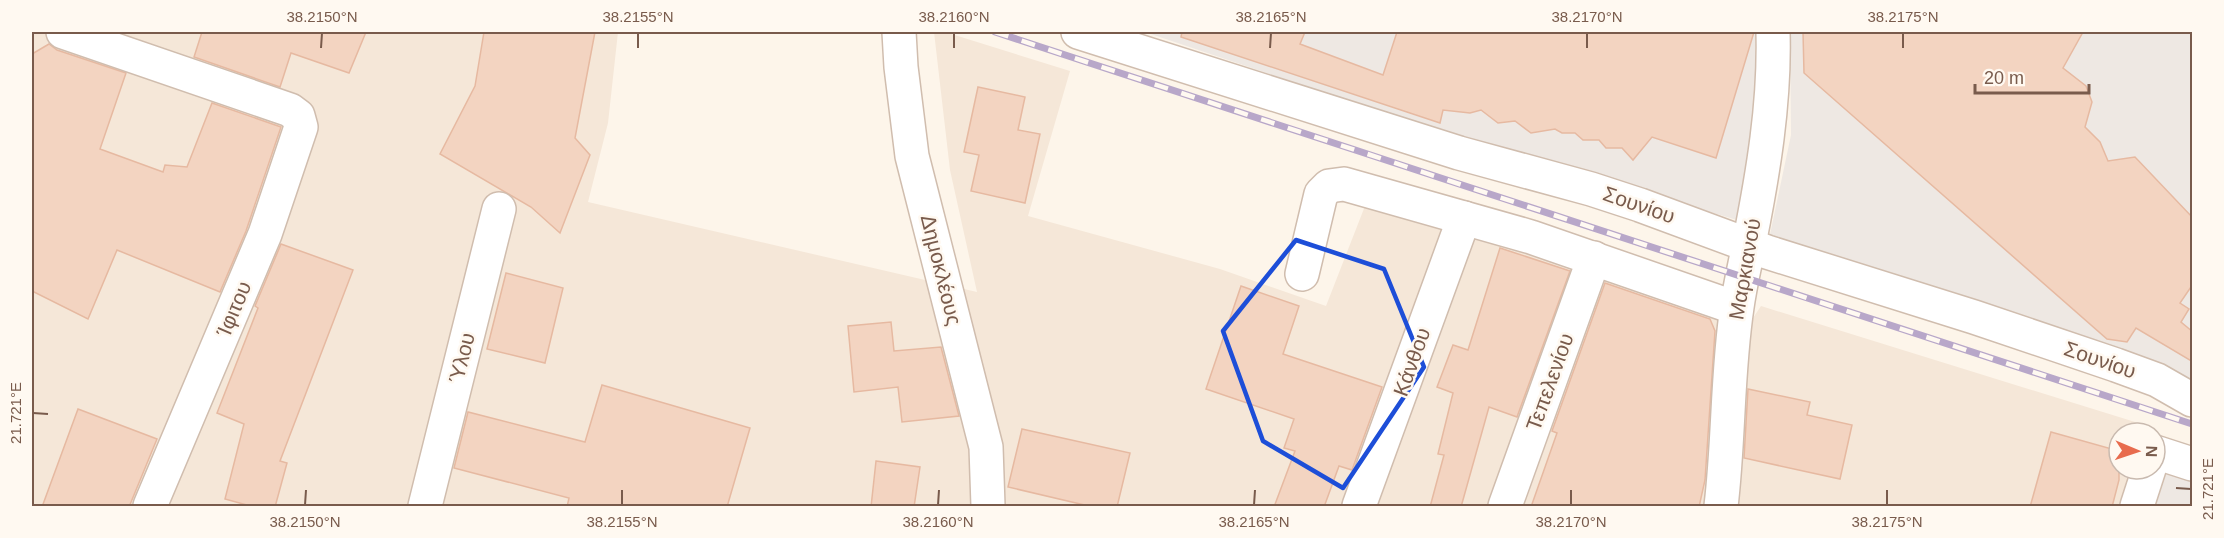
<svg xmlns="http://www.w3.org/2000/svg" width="2224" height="538" viewBox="0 0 2224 538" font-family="Helvetica,sans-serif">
<rect width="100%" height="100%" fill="#fdf5ea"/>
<!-- residential -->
<polygon fill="#f5e7d8" points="32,32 618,32 608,123 588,202 977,292 950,170 934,32 945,32 1070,71 1028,216 1220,269 1326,306 1365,206 1501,243 1747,327 1761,306 2148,426 2145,433 2119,433 2119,469 2133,469 2120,506 32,506"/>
<!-- industrial -->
<g fill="#eee8e3">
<polygon points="1145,32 1755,32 1755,102 1737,220 1439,131"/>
<polygon points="1790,32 2192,32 2192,382 1769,239 1791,135"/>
<polygon points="2165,473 2192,482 2192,506 2154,506"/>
</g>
<!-- building -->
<g fill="#f3d4c1" stroke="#e6b9a1" stroke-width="1.5">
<polygon points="202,32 366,32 349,73 291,53 280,87 194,57"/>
<polygon points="484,32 595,32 575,138 590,155 560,233 531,207 440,154 475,86"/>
<polygon points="1182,32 1305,32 1300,44 1383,75 1397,32 1754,32 1716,158 1652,137 1633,160 1622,148 1606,148 1599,140 1583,140 1575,133 1562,133 1555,129 1531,133 1515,121 1498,123 1481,110 1470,113 1443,110 1440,123 1181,37"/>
<polygon points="1803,32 2083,32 2063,68 2086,86 2092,102 2085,127 2100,142 2108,161 2135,157 2193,218 2193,284 2180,303 2189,309 2181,322 2193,332 2193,362 2136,328 2127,342 2107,339 1804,73"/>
<polygon points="49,44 57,50 126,73 100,149 163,172 165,165 187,167 212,103 281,127 246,231 220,292 117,250 88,319 32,291 32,54"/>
<polygon points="978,87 1025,97 1018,130 1040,134 1025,203 971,191 979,155 964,152"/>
<polygon points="281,244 353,270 280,461 287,463 275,507 254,507 225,499 244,424 217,413 258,308 255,306"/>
<polygon points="1500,248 1570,271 1517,417 1489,407 1461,507 1430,507 1444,455 1438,454 1453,393 1437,387 1453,345 1468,350"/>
<polygon points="506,273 563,288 545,363 487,349"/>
<polygon points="1605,283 1710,319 1715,331 1705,480 1699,507 1531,507 1557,433 1552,431"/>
<polygon points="1241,286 1299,306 1283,354 1382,387 1352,470 1339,466 1324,507 1274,507 1295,451 1284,448 1294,419 1206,389"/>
<polygon points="891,322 894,351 941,347 959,416 902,422 898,387 854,392 848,326"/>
<polygon points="602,385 750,428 727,507 567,507 569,498 454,468 468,412 585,442"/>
<polygon points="1748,389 1810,402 1807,415 1852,425 1840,479 1744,458"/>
<polygon points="78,409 157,439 129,507 42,507"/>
<polygon points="1022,429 1130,453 1117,507 1093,507 1008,487"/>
<polygon points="2051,432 2119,451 2119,480 2112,507 2030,507"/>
<polygon points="876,461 920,467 914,507 871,507"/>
</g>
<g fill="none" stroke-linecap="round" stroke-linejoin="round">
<defs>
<g id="minor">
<polyline points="63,32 290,110 298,116 301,127 265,234 150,506"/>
<polyline points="899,32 901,67 912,156 986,447 988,506"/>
<polyline points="1078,32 1459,153 1591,189 1640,205 1767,252 1974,317 2116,365 2157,380 2192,400"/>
<polyline points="1302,274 1321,194 1329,186 1344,184 1531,237 1736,308"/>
<polyline points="2155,452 2192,464"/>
<polyline points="425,506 499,209"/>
<polyline points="1359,506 1464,218"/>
<polyline points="1505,506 1594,258"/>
<path d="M1721,506c8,-66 6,-133 16,-199 3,-22 8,-42 12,-63 14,-70 26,-141 24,-212"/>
<polyline points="2137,506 2149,469"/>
</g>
</defs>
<!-- minor casing -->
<use href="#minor" stroke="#d0bdae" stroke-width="36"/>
<!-- minor -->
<use href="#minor" stroke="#fff" stroke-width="33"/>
<defs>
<polyline id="rail" points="995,32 2192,424"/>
</defs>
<!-- rail casing -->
<use href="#rail" stroke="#b8a7c9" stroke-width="7"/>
<!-- rail -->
<use href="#rail" stroke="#fff9f1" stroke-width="4.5" stroke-dasharray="14" stroke-linecap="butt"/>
</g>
<!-- marked area -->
<path fill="none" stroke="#1d4ed8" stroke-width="4.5" stroke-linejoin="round" d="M1296,240l88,29 40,98 -81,121 -80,-47 -40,-110z"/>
<!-- ticks -->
<path fill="none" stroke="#795b4c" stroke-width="2" d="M321,48l1,-15M638,48v-15M954,48v-15M1270,48l1,-15M1587,48v-15M1903,48v-15M33,413l15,1M2176,488l15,1M305,505l1,-15M622,505v-15M938,505l1,-15M1254,505l1,-15M1571,505v-15M1887,505v-15"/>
<g text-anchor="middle" stroke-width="5" stroke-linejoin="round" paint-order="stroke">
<!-- street labels -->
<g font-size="21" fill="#795b4c" stroke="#fff9f1">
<text transform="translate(1639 205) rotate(19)" y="7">Σουνίου</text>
<text transform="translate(1745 269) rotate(-80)" y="7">Μαρκιανού</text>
<text transform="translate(941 270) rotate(76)" y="7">Δημοκλέους</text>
<text transform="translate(234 309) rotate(-67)" y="7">Ίφιτου</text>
<text transform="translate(462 358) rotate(-76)" y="7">Ύλου</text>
<text transform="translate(2100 360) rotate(19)" y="7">Σουνίου</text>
<text transform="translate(1412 362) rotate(-70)" y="7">Κάνθου</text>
<text transform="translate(1550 382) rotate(-70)" y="7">Τεπελενίου</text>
</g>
</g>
<!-- border -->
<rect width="2224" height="538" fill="none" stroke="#fff9f1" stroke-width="66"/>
<!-- north arrow -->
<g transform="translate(2137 451) rotate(92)"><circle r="28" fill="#fff9f1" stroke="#c9baaf" stroke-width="1.5"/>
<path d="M0-4.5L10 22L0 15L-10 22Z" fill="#e86c4e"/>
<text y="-9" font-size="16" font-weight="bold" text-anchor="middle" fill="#795b4c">N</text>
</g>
<!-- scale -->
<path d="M1975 84v9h114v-9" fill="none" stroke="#795b4c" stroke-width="3"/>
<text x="1984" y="84" font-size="18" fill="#795b4c" stroke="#fff9f1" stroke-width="4.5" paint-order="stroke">20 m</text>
<rect x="33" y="33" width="2158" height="472" fill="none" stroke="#795b4c" stroke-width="2"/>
<g font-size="15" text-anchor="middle" fill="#795b4c">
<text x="322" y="22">38.2150°N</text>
<text x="638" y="22">38.2155°N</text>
<text x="954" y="22">38.2160°N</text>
<text x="1271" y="22">38.2165°N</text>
<text x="1587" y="22">38.2170°N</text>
<text x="1903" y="22">38.2175°N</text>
<text transform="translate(16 413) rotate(-90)" y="5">21.721°E</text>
<text transform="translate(2208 489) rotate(-90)" y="5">21.721°E</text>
<text x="305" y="527">38.2150°N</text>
<text x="622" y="527">38.2155°N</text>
<text x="938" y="527">38.2160°N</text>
<text x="1254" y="527">38.2165°N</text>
<text x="1571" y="527">38.2170°N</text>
<text x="1887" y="527">38.2175°N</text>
</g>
</svg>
